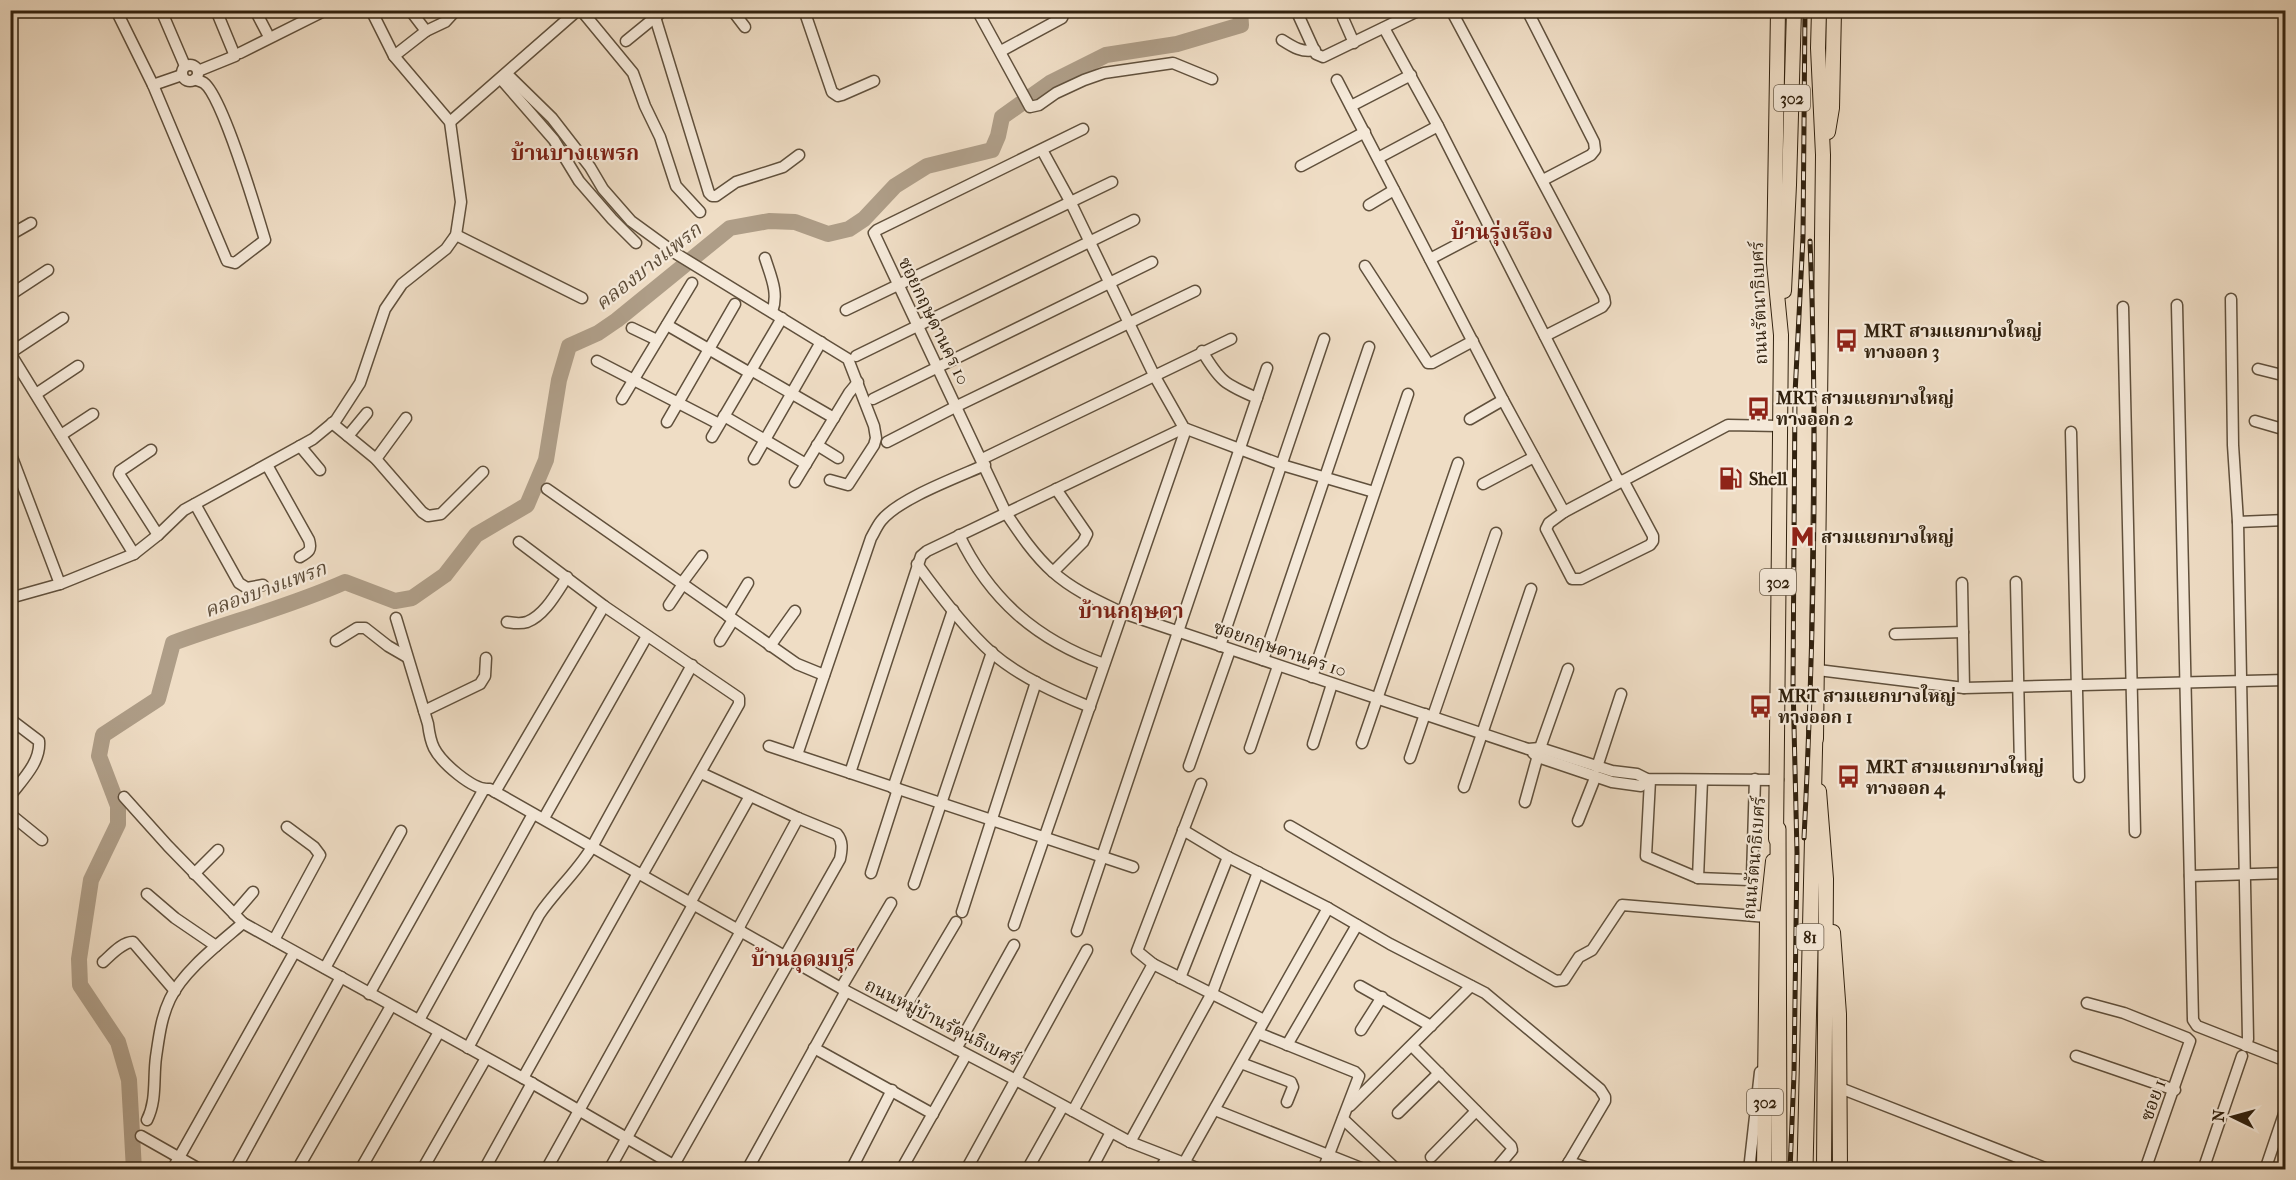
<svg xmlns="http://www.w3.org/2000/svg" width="2296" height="1180" viewBox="0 0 2296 1180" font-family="'IM FELL French Canon','Noto Serif Thai',serif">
<rect width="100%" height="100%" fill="#efddc5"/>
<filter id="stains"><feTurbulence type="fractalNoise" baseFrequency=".00333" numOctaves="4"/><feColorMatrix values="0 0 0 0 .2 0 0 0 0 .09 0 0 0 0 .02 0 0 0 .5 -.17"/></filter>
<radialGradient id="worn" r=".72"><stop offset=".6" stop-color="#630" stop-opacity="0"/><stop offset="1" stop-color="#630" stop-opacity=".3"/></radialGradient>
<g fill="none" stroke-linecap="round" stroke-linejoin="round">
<!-- river -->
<path stroke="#ae9d87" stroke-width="16" d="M134,1170l-5,-90 -11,-38 -38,-57 -1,-26 12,-79 27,-56v-18l-19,-50 4,-21 55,-36 15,-56c57,-21 116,-36 172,-61l50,19 17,-3 33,-23 31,-40 51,-30 19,-45 13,-80 10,-34 29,-13 19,-13 113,-92 39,-7 26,1 33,12 21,-5 15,-10 31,-33 32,-20 65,-16 6,-14 4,-19 48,-34 56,-28 71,-11 64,-19 -1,-15"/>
<defs>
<g id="minor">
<path d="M116,10l37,75 74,176 8,2 30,-23c-8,-27 -43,-144 -61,-157 -3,-2 -6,-2 -9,-4"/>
<polyline points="161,10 185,66"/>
<polyline points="255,10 267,33"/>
<polyline points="410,10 426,31"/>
<polyline points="581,10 633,73 645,106 660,137 676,186 700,212"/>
<polyline points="732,10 745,27"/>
<polyline points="804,10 832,92 838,96 842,95 874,81"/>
<polyline points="977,10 1030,107 1039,105 1056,93 1084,80 1104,73 1173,63 1212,79"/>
<polyline points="1296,10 1316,54 1323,57 1420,10"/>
<polyline points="1350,10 1344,15 1343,18 1354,43"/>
<polyline points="1451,10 1604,297 1605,303 1602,307 1545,336"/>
<polyline points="1527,10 1594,142 1595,150 1591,155 1543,180"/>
<polyline points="655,17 709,193 712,196 716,196 736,182 783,167 799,155"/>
<polyline points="1384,28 1438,126 1619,482"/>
<path d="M1282,40c11,7 20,13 33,10"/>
<polyline points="626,41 664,10"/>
<polyline points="1001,51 1062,18 1065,10"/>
<polyline points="240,53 326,10"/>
<polyline points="394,56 426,31 445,22 456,10"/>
<circle cx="190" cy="73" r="8"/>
<polyline points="198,71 235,56 216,10"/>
<polyline points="507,74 552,118 590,167 603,189 631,221 675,253 848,359 874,426 876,438 874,445 848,485 830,480"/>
<polyline points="501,79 554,140 579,181 612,219 636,243"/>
<polyline points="1337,80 1503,400 1564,512"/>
<polyline points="153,85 182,75"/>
<polyline points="1351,106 1411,75"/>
<polyline points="450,122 578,10"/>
<path d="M1083,129l-206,101 -3,3 132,280c14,21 28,42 47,59 20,18 45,29 70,41l405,136 12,-1 72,23 25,3 10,5 131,1"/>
<polyline points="1042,150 1070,201 1154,375 1184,428 1282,465 1374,492"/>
<polyline points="1378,158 1438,126"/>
<polyline points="1301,166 1365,132"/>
<polyline points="1369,205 1394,190"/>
<polyline points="10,235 31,223"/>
<polyline points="456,235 582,298"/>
<path d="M765,258c6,19 14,35 7,54"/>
<polyline points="1430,259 1489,228"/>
<polyline points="1365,266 1428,363 1432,363 1473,341"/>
<polyline points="10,295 48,270"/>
<polyline points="2231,299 2233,445 2238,522 2248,1039 2246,1046"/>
<polyline points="2177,305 2193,1020 2197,1026 2286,1061"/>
<polyline points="2123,307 2135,832"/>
<polyline points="846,310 1112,182"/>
<polyline points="667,325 750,373"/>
<polyline points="632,328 657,340"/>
<path d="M1202,351c18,30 22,33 55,47"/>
<polyline points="10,353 134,554"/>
<polyline points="10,353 63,318"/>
<polyline points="856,356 1134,220"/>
<polyline points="597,361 719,424"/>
<polyline points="2258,369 2286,376"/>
<polyline points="751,370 834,418"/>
<polyline points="36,394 78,366"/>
<polyline points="622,399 692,283"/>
<polyline points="873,399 1152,262"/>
<polyline points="724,416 806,464"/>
<polyline points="1470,419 1503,400"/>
<polyline points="2255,421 2286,430"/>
<polyline points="667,422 735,304"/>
<polyline points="332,423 376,459 422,512 428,516 441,514 483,472"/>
<polyline points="2071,432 2079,777"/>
<polyline points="61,435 93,414"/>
<polyline points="348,436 367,413"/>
<polyline points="712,437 782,318"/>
<polyline points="887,442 957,406 1195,291"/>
<polyline points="817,445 838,458"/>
<polyline points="300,446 320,470"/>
<polyline points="151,450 120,471 119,474 158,535"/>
<polyline points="10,452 60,584"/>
<polyline points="376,459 406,418"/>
<polyline points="754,459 821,342"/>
<polyline points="982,459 1231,339"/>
<path d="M267,465l42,75c3,10 0,12 -9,17"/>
<polyline points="1623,480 1653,536 1653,541 1650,545 1581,579 1572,579 1546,529 1549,523 1564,512 1728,425 1779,426"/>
<polyline points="795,482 849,393 858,382"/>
<polyline points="1483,484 1534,457"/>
<polyline points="547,489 797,664 824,675"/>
<polyline points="195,504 239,583 247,588 263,585"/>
<polyline points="2238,522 2286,520"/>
<path d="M959,535c31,65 78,105 145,129"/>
<polyline points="519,542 604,606 739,698 739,704 642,875"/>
<path d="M917,564c21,29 49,66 75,89 28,24 64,40 98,54"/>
<polyline points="1053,572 1083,542 1087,534 1056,489"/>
<polyline points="2016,582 2020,767"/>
<polyline points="682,583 702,556"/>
<polyline points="1962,583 1964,688"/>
<polyline points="10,598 60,584 134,554 158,535 184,510 313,439 336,420 360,383 385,309 402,284 446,249 456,235 461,202 450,122 394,56 371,10"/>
<polyline points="669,605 683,584"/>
<polyline points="728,616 748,583"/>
<path d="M396,618l32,106c1,8 2,16 6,24 7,14 39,43 56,41l356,202 170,89 114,62 72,28"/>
<path d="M507,622c6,1 14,2 20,0 18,-7 30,-30 40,-45"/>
<polyline points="1895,634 1963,632"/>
<polyline points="336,641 357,628 365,628 388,646 407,657"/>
<polyline points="720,641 733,620"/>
<polyline points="770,646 795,611"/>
<polyline points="1220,646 1324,339"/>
<polyline points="1263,660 1369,347"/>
<polyline points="1818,670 1964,688 2286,680"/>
<polyline points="1312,677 1408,394"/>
<polyline points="424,711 480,684 485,676 486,658"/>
<polyline points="1433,716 1496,533"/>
<path d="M10,719l29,22c2,21 -17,39 -29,55"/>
<polyline points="1362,743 1458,463"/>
<polyline points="1313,744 1332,684"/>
<polyline points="769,746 1133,867"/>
<polyline points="1250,748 1278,666"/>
<polyline points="1533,753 1538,757 1612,782 1641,786 1647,779"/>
<path d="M797,755l74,-217c3,-5 6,-12 10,-17 17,-22 77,-44 104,-56"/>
<polyline points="1410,758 1425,714"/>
<polyline points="1189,766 1230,650"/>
<polyline points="1597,767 1621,694"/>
<path d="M701,773l97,45 39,16c6,7 5,15 3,25l-55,97"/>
<polyline points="850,773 921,556 927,551 1184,428"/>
<polyline points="1650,780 1646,856 1698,878 1749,880 1752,876 1755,779"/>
<polyline points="1201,784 1137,951 1153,964 1264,1020"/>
<polyline points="1464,787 1531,589"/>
<polyline points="893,788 953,610"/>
<polyline points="495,792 604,606"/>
<polyline points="124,797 168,846 243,923"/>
<polyline points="1525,802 1540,748 1568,669"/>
<polyline points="10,814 42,840"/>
<polyline points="544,818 647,636"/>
<polyline points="1578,821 1595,778"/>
<polyline points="1290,826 1556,981 1564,980 1579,957 1592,950 1622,905 1767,917"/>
<polyline points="1183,830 1228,857 1328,908 1390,944 1485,993 1600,1089 1605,1097 1605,1101 1569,1162"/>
<polyline points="871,873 898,789"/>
<polyline points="194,874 218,850"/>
<polyline points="2190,876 2286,873"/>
<polyline points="1698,878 1702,780"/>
<polyline points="914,884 992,652"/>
<polyline points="147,894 175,918 216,946"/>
<polyline points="690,903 750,796"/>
<polyline points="962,912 1036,682"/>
<polyline points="234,914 253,892"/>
<polyline points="1014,925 1186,429"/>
<polyline points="738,929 798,818"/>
<polyline points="1077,931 1267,368"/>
<polyline points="274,940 320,855 314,847 287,827"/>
<path d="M103,962c8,-7 19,-20 30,-20l42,49"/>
<polyline points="325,968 401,831"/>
<polyline points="1180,978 1228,857"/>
<polyline points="1360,986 1431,1026"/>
<polyline points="841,988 891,903"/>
<polyline points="369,994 484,789"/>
<polyline points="2087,1003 2124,1013 2187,1038 2190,1041 2145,1170"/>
<polyline points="899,1018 956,922"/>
<polyline points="419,1020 533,814"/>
<polyline points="1361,1030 1382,997"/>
<polyline points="1258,1033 1355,1072 1359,1076 1323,1170"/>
<polyline points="1287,1045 1357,925"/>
<polyline points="1412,1046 1511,1146 1512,1150 1495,1170"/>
<path d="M468,1048l71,-133c16,-24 38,-43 53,-68l100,-182"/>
<polyline points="814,1048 933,1114"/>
<polyline points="956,1049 1014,945"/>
<polyline points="2076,1056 2175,1090"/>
<polyline points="1241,1063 1291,1082 1293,1087 1287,1102"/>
<polyline points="523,1078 638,873"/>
<polyline points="1840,1088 2050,1170"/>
<polyline points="1350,1106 1471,986"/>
<polyline points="1215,1110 1366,1170"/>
<polyline points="1073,1111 1153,964"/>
<polyline points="1398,1113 1439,1073"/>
<polyline points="1343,1119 1397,1170"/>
<path d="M147,1120c10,-20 6,-41 9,-63 3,-20 5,-39 14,-58 13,-28 50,-56 73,-76l280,155 159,92"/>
<polyline points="141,1136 201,1170"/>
<polyline points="1130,1142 1212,993 1258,872"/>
<polyline points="1431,1157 1476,1111"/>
<polyline points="1184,1163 1328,908"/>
<polyline points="172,1170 294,953"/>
<polyline points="235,1170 341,977"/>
<polyline points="297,1170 391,1006"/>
<polyline points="360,1170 439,1032"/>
<polyline points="422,1170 486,1058"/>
<polyline points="484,1170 532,1083"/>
<polyline points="546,1170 693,905"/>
<polyline points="609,1170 741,931"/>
<polyline points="671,1170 790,960"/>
<polyline points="747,1170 846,991"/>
<polyline points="851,1170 892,1090"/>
<polyline points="901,1170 966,1055"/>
<polyline points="966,1170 1087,950"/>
<polyline points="1027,1170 1063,1106"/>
<polyline points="1091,1170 1111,1132"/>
<polyline points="1159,1170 1168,1157"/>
<polyline points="1564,1170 1569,1162 1594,1170"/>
<polyline points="1749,1170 1760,1072"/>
<polyline points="2203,1170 2242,1056"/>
<polyline points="2265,1170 2286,1108"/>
</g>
<g id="major">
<polyline points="1828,132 1832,108 1834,10"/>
<polyline points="1784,291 1789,185 1794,10"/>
<polyline points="1816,739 1823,155 1818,48 1819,10"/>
<polyline points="1819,791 1826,879 1824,1170"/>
<polyline points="1776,839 1781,335 1774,263 1778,10"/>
<polyline points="1833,932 1839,1014 1840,1170"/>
<polyline points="1764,1170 1767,917 1773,861"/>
</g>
<g id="highway">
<polyline points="1778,829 1779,1170"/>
<polyline points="1805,1170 1815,728"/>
</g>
</defs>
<!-- minor casing -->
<use href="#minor" stroke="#60503c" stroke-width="13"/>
<!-- major casing -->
<use href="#major" stroke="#31210e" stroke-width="16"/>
<!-- highway casing -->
<use href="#highway" stroke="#31210e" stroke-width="17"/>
<!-- minor -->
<use href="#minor" stroke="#f5e9d9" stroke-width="10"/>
<!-- major -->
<use href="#major" stroke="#efddc5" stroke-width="14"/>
<!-- highway -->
<use href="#highway" stroke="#efddc5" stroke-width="15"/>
<defs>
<g id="rail">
<path d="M1804,838c10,-198 14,-398 6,-597"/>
<polyline points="1790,1170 1794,1074 1797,853 1793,684 1795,394 1803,237 1805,10"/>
</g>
</defs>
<!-- rail casing -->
<use href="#rail" stroke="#31210e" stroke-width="5"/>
<!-- rail -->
<use href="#rail" stroke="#f5e9d9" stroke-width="3" stroke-dasharray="9" stroke-linecap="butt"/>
</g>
<!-- icons -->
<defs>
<symbol id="bus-bare" viewBox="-9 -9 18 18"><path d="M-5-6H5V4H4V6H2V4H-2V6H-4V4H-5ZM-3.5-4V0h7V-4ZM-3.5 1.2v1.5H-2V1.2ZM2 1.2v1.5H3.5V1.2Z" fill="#8f2418" stroke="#f5e9d9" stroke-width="2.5" paint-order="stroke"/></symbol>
<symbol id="fuel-bare" viewBox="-9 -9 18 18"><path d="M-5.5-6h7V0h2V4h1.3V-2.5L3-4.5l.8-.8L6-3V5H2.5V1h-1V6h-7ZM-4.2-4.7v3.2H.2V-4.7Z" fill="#8f2418" stroke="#f5e9d9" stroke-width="2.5" paint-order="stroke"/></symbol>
<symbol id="metro-bare" viewBox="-9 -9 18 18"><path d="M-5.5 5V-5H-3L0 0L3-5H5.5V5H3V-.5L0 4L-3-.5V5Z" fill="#8f2418" stroke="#f5e9d9" stroke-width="2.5" paint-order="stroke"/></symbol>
</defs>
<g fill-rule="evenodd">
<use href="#bus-bare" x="1830" y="324" width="33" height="33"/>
<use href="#bus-bare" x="1742" y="392" width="33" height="33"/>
<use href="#fuel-bare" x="1714" y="462" width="33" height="33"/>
<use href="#metro-bare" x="1786" y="520" width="33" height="33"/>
<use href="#bus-bare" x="1744" y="690" width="33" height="33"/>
<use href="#bus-bare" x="1832" y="760" width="33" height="33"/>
</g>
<g text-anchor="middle" stroke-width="4.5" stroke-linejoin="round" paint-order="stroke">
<!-- shield labels -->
<g fill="#f5e9d9" stroke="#6c5d4b" stroke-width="1.5">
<rect x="1774" y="85" width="36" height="26" rx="4.5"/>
<rect x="1760" y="569" width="36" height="26" rx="4.5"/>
<rect x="1796.5" y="924" width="27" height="26" rx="4.5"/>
<rect x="1747" y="1089" width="36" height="26" rx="4.5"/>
</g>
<g font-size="16" font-weight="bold" fill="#31210e">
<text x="1792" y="104">302</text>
<text x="1778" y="588">302</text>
<text x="1810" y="943">81</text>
<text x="1765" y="1108">302</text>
</g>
<!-- street labels -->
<g font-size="18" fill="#31210e" stroke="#f5e9d9">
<text transform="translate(1759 303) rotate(-92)" y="6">ถนนรัตนาธิเบศร์</text>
<text transform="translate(934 321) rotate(64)" y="6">ซอยกฤษดานคร 10</text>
<text transform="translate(1280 649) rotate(19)" y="6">ซอยกฤษดานคร 10</text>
<text transform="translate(1754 858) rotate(-85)" y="6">ถนนรัตนาธิเบศร์</text>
<text transform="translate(942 1022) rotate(27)" y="6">ถนนหมู่บ้านรัตนธิเบศร์</text>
<text transform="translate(2153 1100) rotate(-70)" y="6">ซอย 1</text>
</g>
<!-- poi labels -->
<g font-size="18" font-weight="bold" fill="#31210e" stroke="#f5e9d9" text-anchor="start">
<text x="1864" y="337">MRT สามแยกบางใหญ่<tspan x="1864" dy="21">ทางออก 3</tspan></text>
<text x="1776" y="404">MRT สามแยกบางใหญ่<tspan x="1776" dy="21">ทางออก 2</tspan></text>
<text x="1749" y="485">Shell</text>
<text x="1821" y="543">สามแยกบางใหญ่</text>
<text x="1778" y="702">MRT สามแยกบางใหญ่<tspan x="1778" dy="21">ทางออก 1</tspan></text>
<text x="1866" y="773">MRT สามแยกบางใหญ่<tspan x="1866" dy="21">ทางออก 4</tspan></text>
</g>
<!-- water labels -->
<g font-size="20" font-style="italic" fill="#5d4c38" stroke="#f5e9d9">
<text transform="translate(648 266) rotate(-38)" y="7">คลองบางแพรก</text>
<text transform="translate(265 589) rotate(-20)" y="7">คลองบางแพรก</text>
</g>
<!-- quarter labels -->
<g font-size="21" font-weight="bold" fill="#7a1f14" stroke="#f5e9d9">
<text x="575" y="160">บ้านบางแพรก</text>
<text x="1502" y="239">บ้านรุ่งเรือง</text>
<text x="1131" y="618">บ้านกฤษดา</text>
<text x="803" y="966">บ้านอุดมบุรี</text>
</g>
</g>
<!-- margin -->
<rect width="2296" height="1180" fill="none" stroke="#efddc5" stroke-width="36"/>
<rect x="12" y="12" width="2272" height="1156" fill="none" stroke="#31210e" stroke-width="3"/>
<rect x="18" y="18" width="2260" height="1144" fill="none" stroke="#31210e" stroke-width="1.5"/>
<!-- north arrow -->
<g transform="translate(2233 1117) rotate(275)" stroke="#f5e9d9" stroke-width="4.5" paint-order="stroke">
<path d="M0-4.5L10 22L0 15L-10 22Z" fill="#31210e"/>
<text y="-9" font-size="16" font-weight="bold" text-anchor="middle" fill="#31210e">N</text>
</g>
<rect width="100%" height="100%" filter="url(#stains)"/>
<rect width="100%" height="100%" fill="url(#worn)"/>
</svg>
